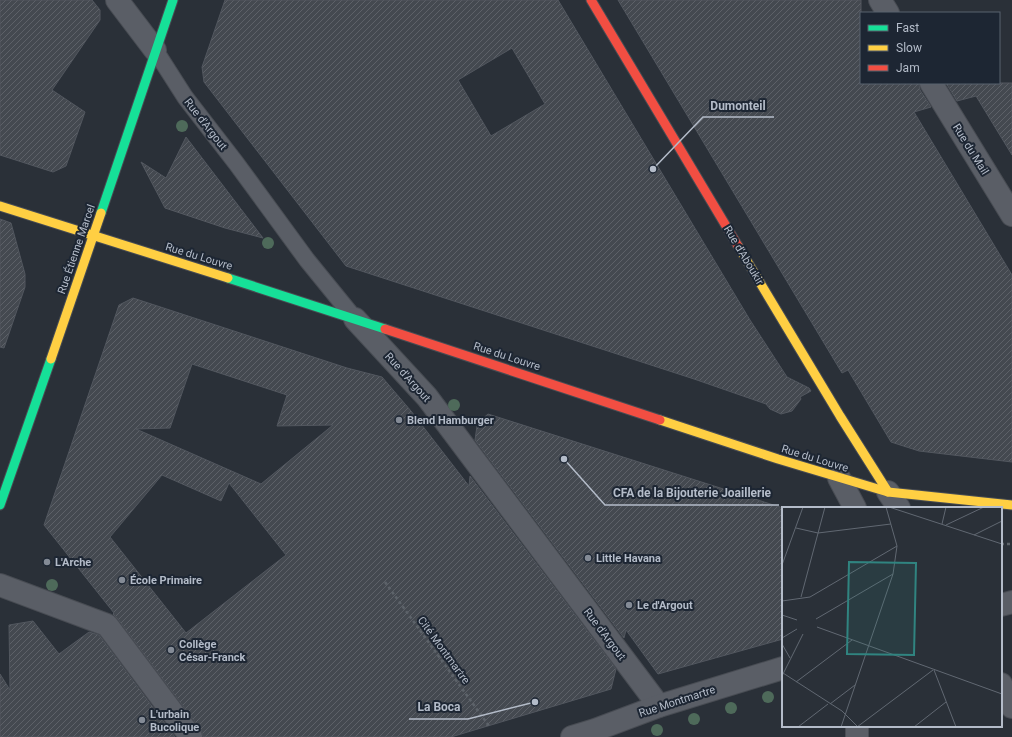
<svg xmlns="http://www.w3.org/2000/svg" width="1012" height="737" viewBox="0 0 1012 737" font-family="Roboto,sans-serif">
<defs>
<pattern id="building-hatch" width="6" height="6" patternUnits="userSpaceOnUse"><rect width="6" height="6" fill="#444950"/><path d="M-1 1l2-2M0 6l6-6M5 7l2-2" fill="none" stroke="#5d6168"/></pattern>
</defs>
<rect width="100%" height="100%" fill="#2a3038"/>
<!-- building -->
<g fill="url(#building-hatch)" stroke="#52575f" fill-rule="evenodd">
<polygon points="0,0 92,0 100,10 100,20 52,90 85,112 66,166 53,172 0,155"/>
<path d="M225,0h333l192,320 37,57 22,11 2,3 -11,6 1,2 -9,12 -11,3 -11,-5 -4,-5 -72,-25 -348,-113 -142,-184 -2,-15zM512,48l33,56 -54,32 -33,-56z"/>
<polygon points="618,0 861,0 861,83 919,83 920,90 931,107 914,112 1012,275 1012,462 919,451 891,442 848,370 842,373"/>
<polygon points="946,83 1012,83 1012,155 976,96 957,101"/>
<polygon points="186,137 263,238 225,228 165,208 141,162 166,178"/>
<polygon points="0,219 11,223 25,274 25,287 4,348 0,347"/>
<path d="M133,298l214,70 35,9 29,34 58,75 1,-10 146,193 -5,20 -160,48h-248l-2,-7 -84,-112 -4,-4 1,-1 -70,-88 75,-220zM192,364l95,31 -10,31 56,-1 -72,59 -125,-55 34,-1zM162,475l59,26 8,-18 57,72 -100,78 -76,-96z"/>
<polygon points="488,414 783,508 783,639 658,674 626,630 624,638 475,440 477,426 480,421"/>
<polygon points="33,621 59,654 89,632 99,635 175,737 0,737 0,674 10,690 9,625"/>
</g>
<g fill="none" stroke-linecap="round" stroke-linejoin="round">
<defs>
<polyline id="lane" points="155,50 185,97 236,163 307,260 355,319"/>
<g id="street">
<polyline points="117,0 155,50"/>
<polyline points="880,0 888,13"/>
<polyline points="931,83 1012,215"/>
<polyline points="355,319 427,397 659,706"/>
<polyline points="839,478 855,508"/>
<polyline points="888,492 899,508"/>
<polyline points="0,585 107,625 191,737"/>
<polyline points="1001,605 1012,602"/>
<polyline points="1001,684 1012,707"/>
<polyline points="857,726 857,737"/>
<polyline points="572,737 595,730 659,706 783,668"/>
</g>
<g id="fast">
<polyline points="101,213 173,0"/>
<polyline points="228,278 385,329"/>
<polyline points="0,505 51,359"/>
</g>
<g id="slow">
<polyline points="0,206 228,278"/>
<polyline points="738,246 840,416 888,492"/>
<polyline points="51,359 101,213"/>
<polyline points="660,420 778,459 888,492 1012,505"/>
</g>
<g id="jam">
<polyline points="591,0 738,246"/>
<polyline points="385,329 660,420"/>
</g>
</defs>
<!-- lane casing -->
<use href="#lane" stroke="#484c53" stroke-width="18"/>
<!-- street casing -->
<use href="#street" stroke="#484c53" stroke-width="24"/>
<!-- fast casing -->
<use href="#fast" stroke="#484c53" stroke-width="11"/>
<!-- slow casing -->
<use href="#slow" stroke="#484c53" stroke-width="11"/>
<!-- jam casing -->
<use href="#jam" stroke="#484c53" stroke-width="11"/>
<!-- path -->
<g stroke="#5d636a" stroke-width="2.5" stroke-dasharray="3 3" stroke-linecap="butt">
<polyline points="1001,544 1012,544"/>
<polyline points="385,582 489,726"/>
</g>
<!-- lane -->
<use href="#lane" stroke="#5a5e66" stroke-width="16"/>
<!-- street -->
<use href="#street" stroke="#5a5e66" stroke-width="22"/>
<!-- fast -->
<use href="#fast" stroke="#16e098" stroke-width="9"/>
<!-- slow -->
<use href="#slow" stroke="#ffcf43" stroke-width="9"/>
<!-- jam -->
<use href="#jam" stroke="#f24e42" stroke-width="9"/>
</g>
<!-- trees -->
<g fill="#4e6a5a">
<circle cx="182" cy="126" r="6"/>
<circle cx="268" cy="243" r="6"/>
<circle cx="454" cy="405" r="6"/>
<circle cx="52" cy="585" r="6"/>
<circle cx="768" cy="697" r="6"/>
<circle cx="731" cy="708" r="6"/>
<circle cx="694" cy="719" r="6"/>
<circle cx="657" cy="730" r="6"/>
</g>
<!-- markers -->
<g fill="#848b96" stroke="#1d2633" stroke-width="1.5">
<circle cx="399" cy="420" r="4"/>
<circle cx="588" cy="558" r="4"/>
<circle cx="47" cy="562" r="4"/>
<circle cx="122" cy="580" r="4"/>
<circle cx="629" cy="605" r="4"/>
<circle cx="171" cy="650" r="4"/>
<circle cx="142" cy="720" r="4"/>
</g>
<g text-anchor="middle" stroke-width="4" stroke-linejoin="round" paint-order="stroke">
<!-- street labels -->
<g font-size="11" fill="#b4bcc9" stroke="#1d2633">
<text transform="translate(206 124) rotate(52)" y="4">Rue d'Argout</text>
<text transform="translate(971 149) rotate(58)" y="4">Rue du Mail</text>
<text transform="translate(76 249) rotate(-71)" y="4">Rue Étienne Marcel</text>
<text transform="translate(744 255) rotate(59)" y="4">Rue d'Aboukir</text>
<text transform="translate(199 256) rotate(17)" y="4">Rue du Louvre</text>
<text transform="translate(507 356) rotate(18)" y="4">Rue du Louvre</text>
<text transform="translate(408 377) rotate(48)" y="4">Rue d'Argout</text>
<text transform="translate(815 458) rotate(17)" y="4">Rue du Louvre</text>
<text transform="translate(605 634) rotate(53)" y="4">Rue d'Argout</text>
<text transform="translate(444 650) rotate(54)" y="4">Cité Montmartre</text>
<text transform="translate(677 701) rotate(-18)" y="4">Rue Montmartre</text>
</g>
<!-- poi labels -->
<g font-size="11" font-weight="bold" fill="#b4bcc9" stroke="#1d2633" text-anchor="start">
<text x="407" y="424">Blend Hamburger</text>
<text x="596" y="562">Little Havana</text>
<text x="55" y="566">L'Arche</text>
<text x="130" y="584">École Primaire</text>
<text x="637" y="609">Le d'Argout</text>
<text x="179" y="648">Collège<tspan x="179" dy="13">César-Franck</tspan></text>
<text x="150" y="718">L'urbain<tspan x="150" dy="13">Bucolique</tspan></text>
</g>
</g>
<!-- overview -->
<g transform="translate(782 507)">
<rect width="220" height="220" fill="#2a3038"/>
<path fill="none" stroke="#616872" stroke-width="1" d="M107,0l113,37M160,17l4,-17M164,18l38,-18M14,21l22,5 73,-9M192,28l28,-14M0,58l21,-58M19,90l24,-90M0,94l28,-4 87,-51M0,108l15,5M34,112l77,-45M35,120l185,67M0,131l15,-9M0,137l8,14M152,163l22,57M1,166l59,38 16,16M0,169l21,-42M14,175l56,-42M48,197l25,-19M16,220l30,-23M59,220l52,-153 4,-28 -11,-39M75,220l76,-57M132,220l32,-25"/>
<path fill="#308480" fill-opacity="0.15" stroke="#308480" stroke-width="2" d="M67,55l67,1 -2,92 -67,-1z"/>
<rect width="220" height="220" fill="none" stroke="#b4bcc9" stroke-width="2"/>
</g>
<!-- callouts -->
<path fill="none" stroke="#b4bcc9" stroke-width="1.5" d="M653 169L703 117H774M564 459L605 505H779M535 702L468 719H409"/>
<g fill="#b4bcc9" stroke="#1d2633" stroke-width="1.5">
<circle cx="653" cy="169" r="4"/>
<circle cx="564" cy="459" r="4"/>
<circle cx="535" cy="702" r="4"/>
</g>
<g font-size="12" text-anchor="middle" font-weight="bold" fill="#b4bcc9" stroke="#1d2633" stroke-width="4" stroke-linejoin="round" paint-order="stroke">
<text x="738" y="110">Dumonteil</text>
<text x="692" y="497">CFA de la Bijouterie Joaillerie</text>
<text x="439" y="711">La Boca</text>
</g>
<!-- legend -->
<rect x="860" y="12" width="140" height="72" fill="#1d2633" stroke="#59626f"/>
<rect x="868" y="25" width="20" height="6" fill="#16e098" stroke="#59626f"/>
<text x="896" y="32" font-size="12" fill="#b4bcc9">Fast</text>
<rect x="868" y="45" width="20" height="6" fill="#ffcf43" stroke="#59626f"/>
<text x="896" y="52" font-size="12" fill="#b4bcc9">Slow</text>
<rect x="868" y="65" width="20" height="6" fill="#f24e42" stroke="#59626f"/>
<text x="896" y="72" font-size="12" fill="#b4bcc9">Jam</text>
</svg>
